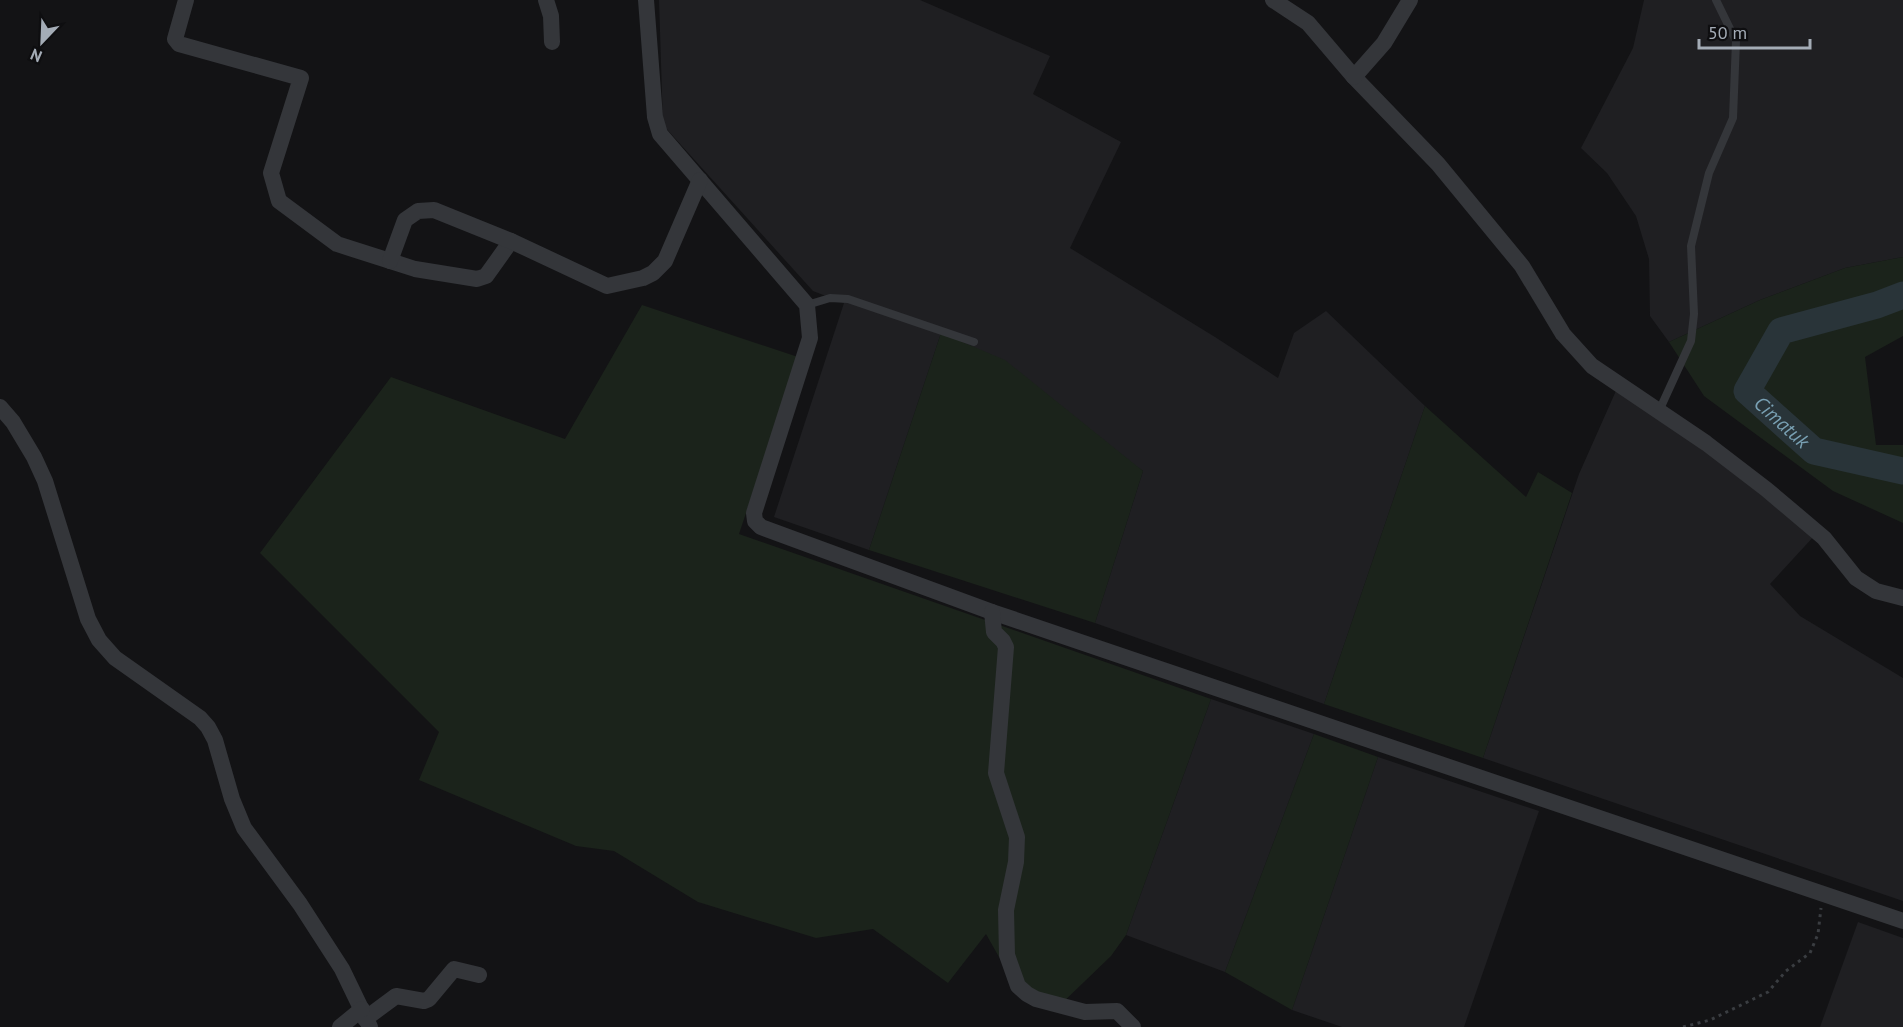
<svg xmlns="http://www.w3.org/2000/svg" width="1903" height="1027" viewBox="0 0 1903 1027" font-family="'PT Sans',sans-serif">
<rect width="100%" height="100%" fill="#131315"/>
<!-- built -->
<g fill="#1f1f22">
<polygon points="659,0 920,0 1050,56 1033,94 1121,142 1070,248 1215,337 1278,378 1294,333 1326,311 1425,406 1324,704 1095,623 1143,471 941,333 869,550 774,517 844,303 813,291 663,125"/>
<polygon points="1644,0 1903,0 1903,257 1845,268 1760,300 1669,342 1650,316 1649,259 1636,216 1607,173 1581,148 1633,48"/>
<polygon points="1619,384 1816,534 1770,584 1800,616 1903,678 1903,901 1483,758 1579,474"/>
<polygon points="1211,699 1314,734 1225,972 1126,935"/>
<polygon points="1378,757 1539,811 1464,1027 1342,1027 1292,1010"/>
<polygon points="1858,922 1903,938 1903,1027 1820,1027"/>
</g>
<!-- green -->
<g fill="#1b231b">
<polygon points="1903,257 1903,336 1865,357 1876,445 1903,445 1903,523 1833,491 1704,396 1669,342 1760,300 1845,268"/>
<polygon points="642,305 798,357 739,534 1211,699 1126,935 1111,956 1057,1008 1008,973 986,934 948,983 873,929 816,938 698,902 614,851 576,846 419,780 439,732 260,553 391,377 565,439"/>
<polygon points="941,333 1005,360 1143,471 1095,623 869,550"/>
<polygon points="1425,406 1526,497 1538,472 1572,493 1483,758 1324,704"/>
<polygon points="1314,734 1378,757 1292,1010 1225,972"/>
</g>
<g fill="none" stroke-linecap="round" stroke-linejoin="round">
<!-- river -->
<path stroke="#293439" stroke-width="27" id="s1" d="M1903,295l-26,10 -96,26 -34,60 67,60 89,20"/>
<!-- path -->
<polyline stroke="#3a3d41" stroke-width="3" stroke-dasharray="3 4.5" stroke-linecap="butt" points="1683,1027 1710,1020 1768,992 1786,971 1810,953 1818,934 1821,908"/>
<!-- service -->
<g stroke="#34363a" stroke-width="8">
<polyline points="807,305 830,298 848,299 974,342"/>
<polyline points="1659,411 1691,341 1694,314 1691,246 1709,173 1733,118 1736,41 1716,0"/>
</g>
<!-- minor -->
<g stroke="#34363a" stroke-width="16">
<polyline points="186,0 175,39 179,44 301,78 271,173 279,201 337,244 415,269 477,279 486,276 511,241"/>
<polyline points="546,0 551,16 552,42"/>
<polyline points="646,0 655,117 660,134 807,305 810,338 754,513 755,521 761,527 992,612 1903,921"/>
<polyline points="1273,0 1308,23 1354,77 1438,164 1522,266 1563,334 1592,366 1706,443 1766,489 1824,538 1856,578 1876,591 1903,598"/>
<polyline points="1354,77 1384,43 1410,0"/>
<polyline points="390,261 405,220 418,211 434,210 511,241 607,286 643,278 653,273 665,261 700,180"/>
<polyline points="0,407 13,422 34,457 45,481 88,619 99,640 115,658 200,718 208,727 215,740 232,799 244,828 300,904 342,969 370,1027"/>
<polyline points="992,612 994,632 1003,641 1006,647 996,773 1017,837 1016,862 1006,910 1007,955 1018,986 1027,994 1036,999 1085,1012 1117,1011 1133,1027"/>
<polyline points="365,1019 396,996 424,1001 429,999 454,969 479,975"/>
<polyline points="340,1027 362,1009"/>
</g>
</g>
<g text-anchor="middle" stroke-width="4.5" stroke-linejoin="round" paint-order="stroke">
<!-- water labels -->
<g font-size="20" font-style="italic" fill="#79a0b3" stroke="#0e0e10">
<text dy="7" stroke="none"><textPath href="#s1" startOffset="243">Cimatuk</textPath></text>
</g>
</g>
<!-- north arrow -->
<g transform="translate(42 42) rotate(203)" stroke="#0e0e10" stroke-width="4.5" paint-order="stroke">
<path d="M0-4.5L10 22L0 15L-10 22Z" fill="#a4acb6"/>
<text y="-9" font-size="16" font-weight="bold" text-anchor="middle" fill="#a4acb6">N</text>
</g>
<!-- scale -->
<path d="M1699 39v9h111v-9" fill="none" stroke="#a4acb6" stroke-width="3"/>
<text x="1708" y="39" font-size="18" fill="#a4acb6" stroke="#0e0e10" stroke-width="4.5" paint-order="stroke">50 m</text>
</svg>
